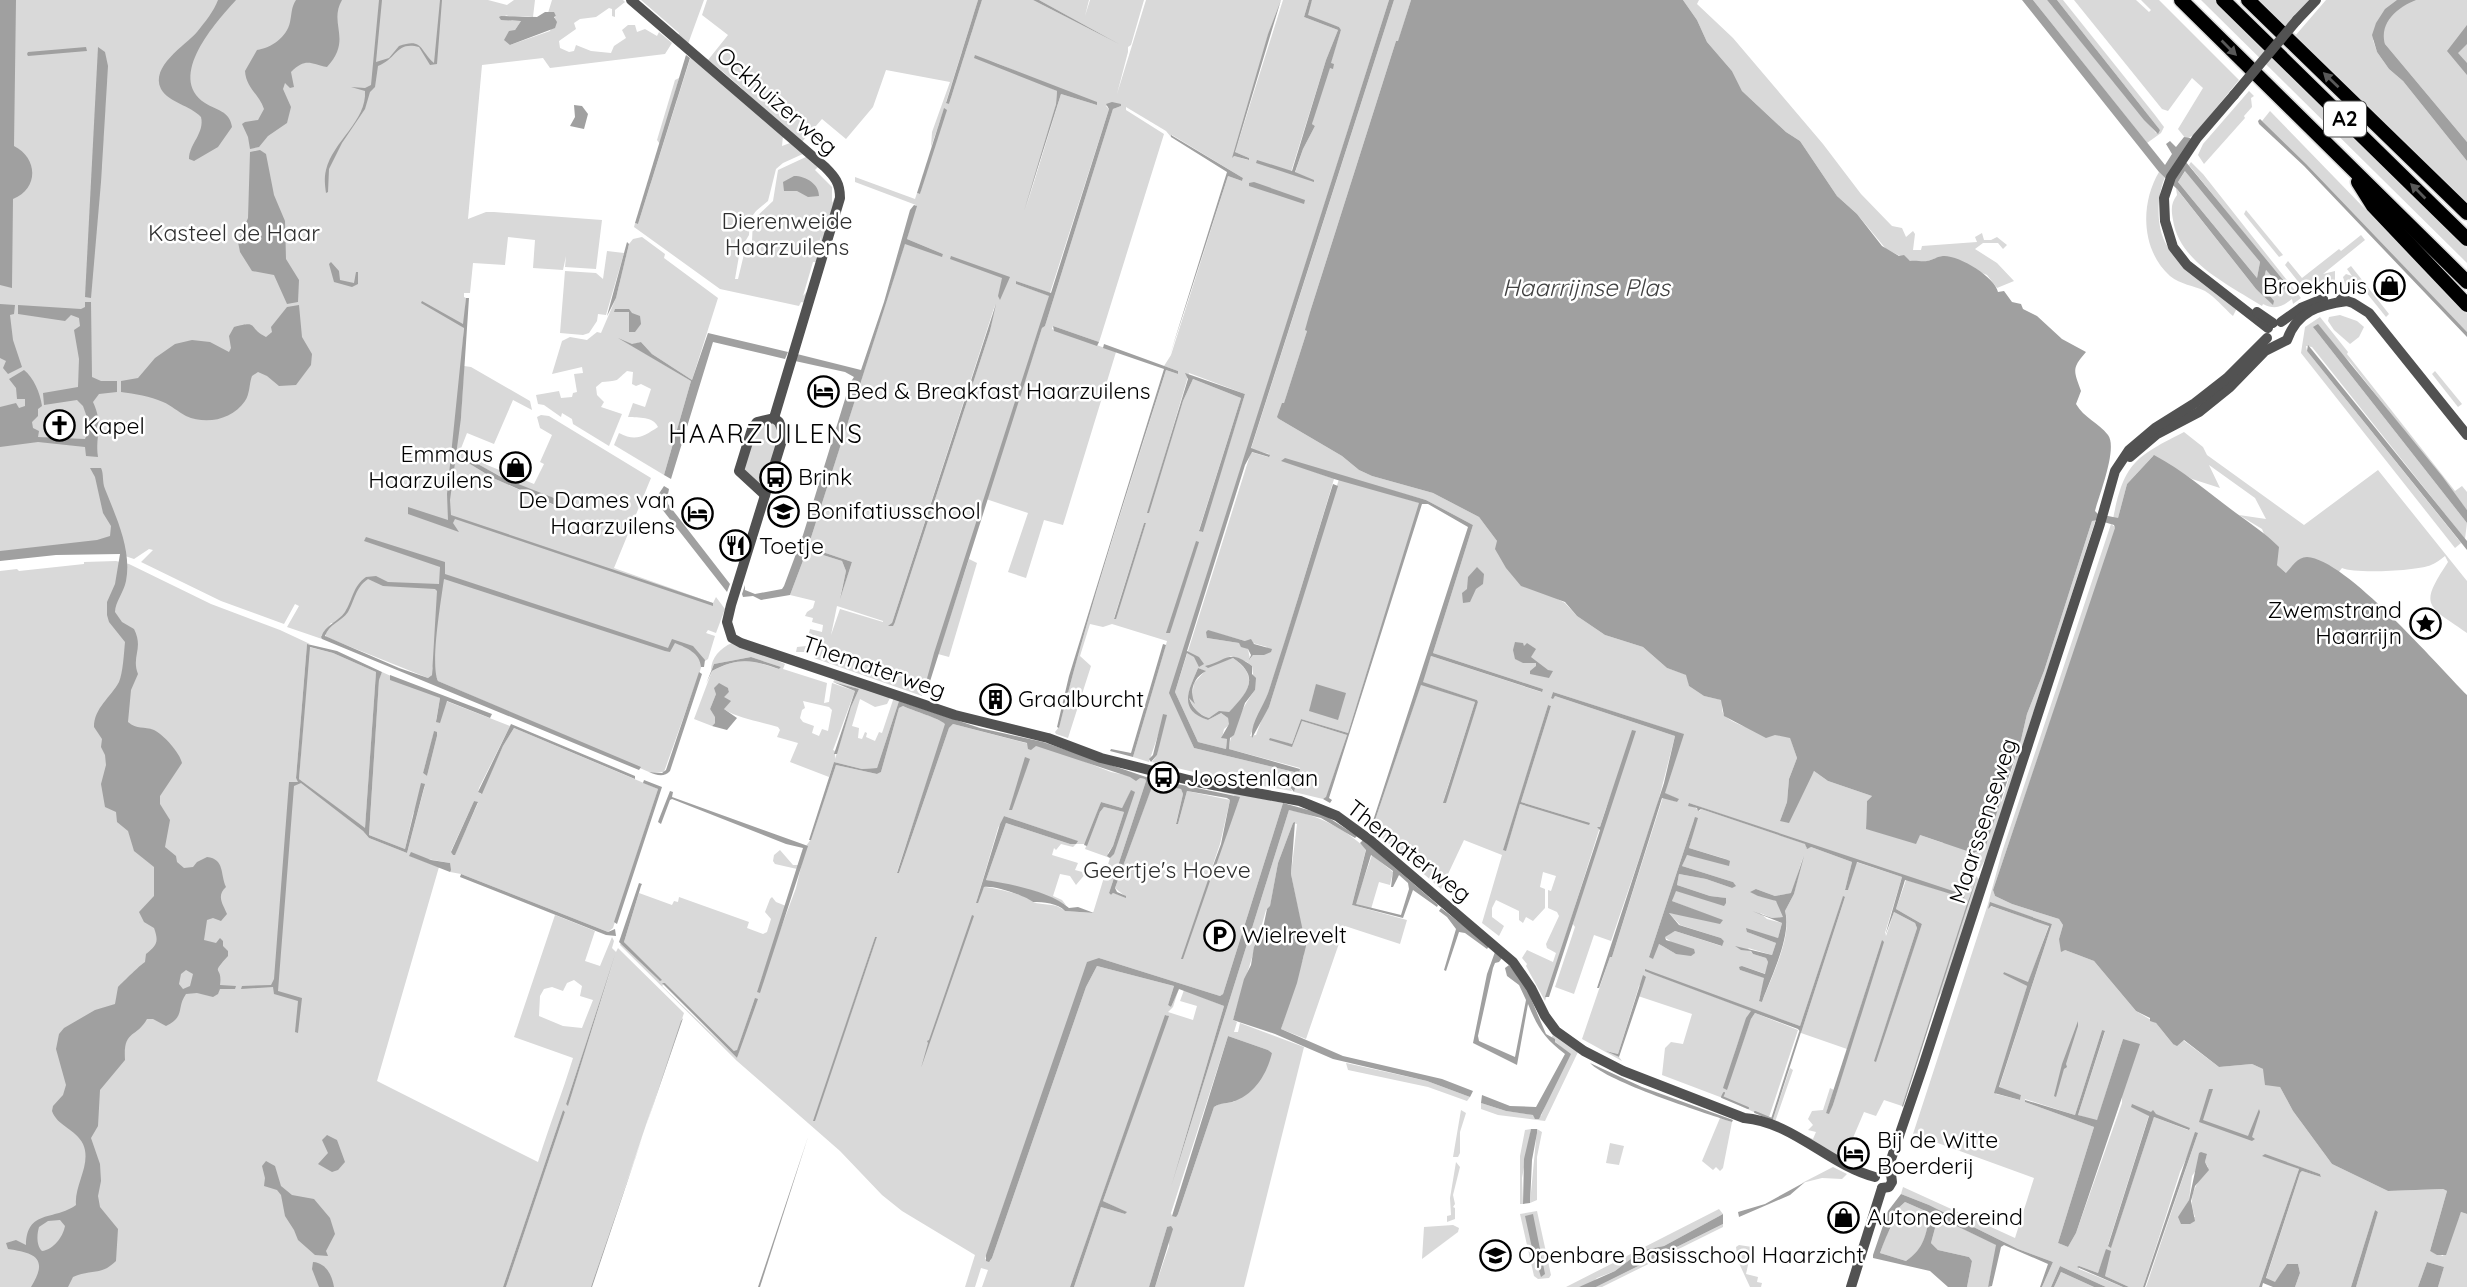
<svg xmlns="http://www.w3.org/2000/svg" width="2467" height="1287" viewBox="0 0 2467 1287" font-family="Quicksand,sans-serif">
<rect width="100%" height="100%" fill="#fff"/>
<!-- green -->
<g fill="#d9d9d9" fill-rule="evenodd">
<path d="M0,0h488l19,5 7,-5h21l-2,17c-10,-3 -18,2 -28,-2l7,6h9l-6,9 -5,15 40,-14 6,-16 -8,-2 4,-13h71l2,2 -10,8v7l-3,-1v-7l-3,-1 -13,9 -16,2 -6,4 2,6 -17,12 1,7 9,4 5,-1 2,-6 15,6 20,2 3,-7 12,-8 -4,-8 6,-5h7l2,7 8,-3 12,7 2,-4 13,11 -7,11 -115,14 -7,-10 -61,7 -14,154 18,-7h8l108,8 -6,49 -31,-2 1,-11 -3,14 -30,-2 2,-28 -27,-3 -3,28 -32,-2 -3,30h-6v4l2,1 -9,126 4,-6 3,-52 7,1 59,34 2,9 -19,-10 -19,44 -27,-11 -7,18 27,14 47,19 10,-20 -4,-2 12,-27 -12,-7 -3,-11 4,-2 8,1 102,62 -37,90 99,35 3,-6 9,12 -9,24 -8,-3 -2,3 9,3 -7,23 -3,2 -7,-7 4,10 -2,7 -36,101h-15l-211,-91 -6,-15v9l-4,3 -102,-41v-6l9,-8h-4l-10,13 1,3 -35,-12 12,-21 -4,-2 -11,20 -63,-23 -80,-39 12,-12 -4,-1 -15,10 -9,-3 -1,-10 -124,12zM468,458c28,18 59,30 88,48l-63,-28 -28,-17z"/>
<polygon points="641,0 704,0 688,44 678,36 679,33"/>
<path d="M707,0h271l-32,102 3,2 33,-104h51l86,44 -80,-44h50l-4,16 5,-16h54l-13,45 -3,2v5l-11,42 29,-94h135l-13,35 -34,121 14,4 1,-2 -14,-6 48,-152h26l-5,17 34,13 -12,30 -35,112 -33,-12 56,20 -19,-7 8,-24 12,-23 -3,-2 2,-9 27,-85 -2,-3 -33,-11 6,-16h77l-219,693 24,55 100,24 -4,15 2,4 -65,-11 -75,-18 5,-7 8,-41 -16,48 -16,-5 34,-116 -55,-17 -9,3 -13,-3 -10,32 11,10 -23,72 -12,-4 -1,-2 4,-5c30,-120 70,-239 107,-357l12,4v-3l-14,-5 7,-11 57,-179 14,5 1,-3 -71,-43 -1,2 -5,-6 -40,-24v3l38,24 -63,202 -2,6 -46,-16 -1,3 64,23 -53,173 -19,-5 -18,58 -18,-6 20,-59 -42,-14 56,-171 3,-2 68,-217 8,-3h-15l3,3 -59,184 -34,-12v3l34,12 -128,400 -108,-38 3,-9 7,-2 -1,-9 -9,-3 2,5 -8,12h-12l1,-5 9,-1 6,-12 -3,-1 1,-4 12,3 1,-7 -11,-3 1,-4 -8,-2 2,-4 6,-4 2,-7 -25,-6 17,-45 35,11 4,10 -6,27 12,-36 -44,-15 97,-304 37,13 1,-2 -36,-15 9,-34 -61,-23v-5l60,22 2,-6 3,1 24,-85 -13,38 1,-15 18,-50 -64,-12 -13,37 -27,32 -24,-20 -21,24c-32,-28 -59,-57 -93,-83l20,-25 -26,-20zM989,60l108,45 -36,-11 -35,114 30,-104 1,-13zM995,305l-5,26 -95,291 -6,2 3,-1zM1189,373l56,21 -43,138 -3,-2 42,-132 -48,-19 -10,22 -35,111zM1144,523h2l-31,96 -1,-1zM837,606l46,15v1l-43,-13 -9,26z"/>
<path d="M1394,0h17l-13,42 -2,-1 -86,271 -3,19 -28,88 63,37 17,14 13,6 61,17 46,24 18,24 57,56 11,6 12,13 28,19 38,12 24,21 20,7 2,11 15,10 18,4c0,6 -1,12 3,16 13,12 48,19 65,21l7,21 -8,21 -2,23 -7,19 34,-50 14,10 44,15 -5,5 -1,27 54,7 23,8 59,-42 19,-61 6,-26 17,-43 48,-150 4,-2 -109,337 -8,15 -6,-2 -1,3 8,8 -35,107 -9,14 -34,105 -18,-6 -8,16 -12,-4 -20,47 12,5 -2,3 -49,-29 1,-2 7,3 3,-7 -8,-2 5,-5 -5,-6 4,-8 11,-1 7,-22 4,2 -8,23h3l4,-8 49,-165 -35,109 -46,-16 44,-136h-2l-43,129 -155,-55 107,40c-14,26 -20,49 -26,78l25,-70 4,-6 43,17 -29,87 4,2 17,-51 3,2 -18,52 -47,-22 -66,-25 3,-27 6,-6 12,2 9,-30 -54,-18 8,-19 -7,9 -21,68 -11,-3 12,6 3,4 -40,-22 28,-82h2l51,-160 14,5 1,-3 -14,-6 19,-59 -130,-42 -2,6 4,-2 120,40 -18,70 -46,135 -17,-6 -20,59 -19,-7 20,-60 -2,-3 2,-8 60,-185 -30,80 -60,190 -19,-35 1,-2 -5,-6 5,-8 26,12 3,-9 -9,-5 -1,-4 13,-28 -2,-4 -9,-4v-18l3,1 5,-15 -13,-4 -3,15 5,2v19l-12,13 -7,-4 -3,6 -4,-3v-9l-23,-11 -4,8v9l12,9 -5,10 -17,-13 20,-68 -38,-15 -23,49 -69,-60 49,-145 54,18 -32,100 35,-100 -1,-2 -55,-18 9,-26 110,36 2,-3 -110,-36 40,-128 -47,-25 -144,-40 52,19 -54,179 -16,47 -14,31 6,-1 7,-19 6,-9 70,-228 81,24 -72,230 -47,-14 -9,25 -23,-5 23,7 10,-25 45,14 -21,63 -3,1 -29,-7 6,-24 -71,-19c1,-17 15,-45 26,-59l-3,-24 -5,-4 -16,-6 -13,7 15,-5c27,19 16,34 -4,54h-6l-14,6c-10,-3 -17,-11 -20,-21l3,-1 2,-13 11,-12 -7,-3c-9,23 -20,39 10,52l13,-7 7,5 2,6 -6,5 -2,9 5,1 -1,10 -28,-7 -23,-50 76,-240 17,5 1,-3 -18,-5zM1209,631l58,16 -7,7 -7,1 -3,4 -2,-10 -9,-6 -32,-5zM1548,705l3,1 -30,96 69,21 -70,-19 -14,46h-2zM1689,803l274,94 -57,-17 -10,29 26,15 -48,138 43,-134 -2,-5 -21,-11 -8,24 -1,-3 17,-56 -46,-15 -8,28h-3l7,-28 -41,-15 -5,1v-4l-105,-35 -1,2zM1697,818l-8,30 37,11 -40,-4 -4,11 51,16 -1,6 -26,-9 -27,-5 -2,11 33,11 15,2 -1,7 -49,-15 -3,11 51,20 -54,-8 11,12 41,13 3,3 -3,5 -46,-15 -11,6 6,4 6,13 -17,-10 -10,13 45,-137zM1803,857l-9,37 -9,17c8,24 -14,67 -23,91l-3,-2 6,-22 -25,-8 2,-4 24,8 2,-12 -2,-4 -13,-4 -5,-6 24,7 4,-12 -29,-11 31,6 4,-15 -15,-4 -7,-6 12,5 12,-1 -5,-14 -9,-5 -12,-2 -2,-7 19,7 17,-3z"/>
<polygon points="1683,0 1699,0 1697,4 1733,38 1823,144 1861,194 1892,226 1902,228 1906,237 1913,231 1915,234 1913,250 1921,250 1922,246 1977,242 1975,237 1982,233 1984,240 1991,240 1997,237 2007,245 2003,249 1998,243 1983,243 1975,249 1997,263 2014,281 1997,288 1987,275 1942,256 1925,262 1910,261 1886,249 1857,214 1837,196 1800,141 1786,132 1742,91 1732,71 1707,42 1697,20"/>
<polygon points="2033,0 2047,0 2156,133 2160,130 2057,0 2063,0 2155,115 2164,127 2161,133 2147,143"/>
<polygon points="2074,0 2136,0 2149,12 2151,10 2141,0 2159,0 2239,80 2194,135 2186,139 2178,129 2203,88 2192,78 2168,111 2162,109"/>
<polygon points="2201,0 2215,0 2460,241 2467,248 2467,263"/>
<polygon points="2257,0 2309,0 2285,27"/>
<polygon points="2326,0 2467,0 2467,142 2385,44 2383,37 2373,40 2377,52 2389,69 2403,81 2467,161 2467,203 2295,36"/>
<polygon points="691,56 783,136 782,146 790,143 805,153 783,163 776,169 768,201 756,211 750,219 749,235 740,250 735,279 738,279 745,250 752,241 753,220 773,201 778,170 808,156 819,166 815,170 832,187 832,203 835,197 839,198 823,246 820,245 821,236 817,249 821,252 818,262 813,262 803,296 811,287 806,303 801,302 799,306 720,289 634,227 635,223 638,224"/>
<polygon points="679,78 660,144 657,140 675,80"/>
<polygon points="2249,91 2254,96 2251,98 2252,107 2244,116 2245,118 2204,164 2198,155 2203,144"/>
<polygon points="2270,111 2467,314 2467,332 2262,121"/>
<path d="M2191,162l12,12 98,124 -8,6 -1,-5c-10,8 -17,11 -29,5l-1,2c-33,-21 -83,-44 -89,-86 -2,-11 -2,-17 4,-25l-1,-7 80,101 17,13 -11,-16 4,-16 18,20 4,-2 -99,-123z"/>
<polygon points="2186,170 2260,262 2257,278 2178,182"/>
<path d="M2159,172l6,5c-9,21 -10,56 6,74 16,19 46,39 66,57l-4,8c-9,-8 -18,-19 -28,-25 -12,-6 -24,-6 -35,-15 -29,-26 -30,-72 -11,-104z"/>
<polygon points="2246,210 2283,255 2279,257 2244,214"/>
<polygon points="2361,235 2365,240 2323,274 2335,271 2335,282 2329,288 2314,287 2318,277 2304,289 2285,265 2288,261 2302,278 2339,249 2341,251"/>
<path d="M642,237l23,17 -1,4 54,40 -26,82 -40,-26 -11,-12 -10,3 60,36 -27,94 -50,-30 5,-12c17,9 25,3 39,-6 -5,-11 -19,-9 -30,-10l5,-14 12,4 6,-18 -10,-5 -5,2 -4,-2 1,-12 -6,-1c-13,11 -6,9 -25,11l-6,5 1,8 7,7 -3,5 21,7 -13,32 -36,-22 -1,-5 -10,-6 -1,4 -17,-12 -6,-1 -2,-9 23,-4 2,7 11,-1 1,-4 4,-1 -3,-18 9,-1 -1,-6 -30,7 10,-33 8,-4 17,3 10,-8 4,1 15,-35 13,-54 4,-5z"/>
<polygon points="607,251 624,253 606,315 598,314 597,321 589,333 583,335 560,333 565,271 596,273 603,279"/>
<polygon points="2351,266 2389,314 2386,317 2357,281 2358,291 2346,287 2343,277 2346,274 2352,276 2347,269"/>
<polygon points="2340,315 2357,321 2364,327 2359,337 2350,344 2334,330 2328,321 2329,317"/>
<polygon points="2320,317 2348,352 2347,354 2455,491 2462,486 2467,492 2467,510 2350,362 2313,327 2467,523 2465,539 2312,347 2306,346 2307,351 2461,543 2455,548 2301,353 2305,327"/>
<polygon points="2435,371 2462,404 2458,407 2432,374"/>
<polygon points="772,419 782,431 766,484 762,486 742,470 760,422"/>
<path d="M2184,432l19,15 4,8 97,70 74,-55 89,111v52c-41,-28 -48,-27 -19,-71l-3,-6c-4,3 -9,7 -14,9 -13,6 -77,9 -89,3l-4,5 -10,-7 -42,7 -9,-8 -15,-36 -23,-14 27,4 -11,-21 -46,-33 11,23 -28,-9 -39,-23 -26,28 -9,34 -5,1c11,-56 22,-62 71,-87z"/>
<path d="M2111,524l5,4 -123,362 2,6 17,8 47,15 4,6 -4,14 6,11 29,11 42,50 20,12 17,21 10,-4 36,27 33,-3 11,5 17,18 13,24 39,53 56,27 55,-2 4,2 -17,60 13,5 18,-44 6,2v73h-29l6,-20 -17,-5 -9,25h-62l22,-75 -3,-2 -24,77h-56l5,-14 -2,-9h-11l-12,19 -9,-4 34,-106 2,-2 19,6 -1,-3 -55,-19 34,14 -40,118h-113l52,-154 -18,39 -37,115h-14l-24,-11 2,-27 -9,24 -19,-7v3l44,18h-17l-46,-21 -9,21h-9l11,-25 -35,-13 -89,-44 -28,-11 2,-7 112,51 19,-60 -121,-44 75,-230 14,-52zM1994,904l58,20 -53,164 22,7 -1,5 -24,-6 31,-108 -24,-12 1,-2 24,11 21,-58 -59,-19zM2102,1030l3,2 -27,83 19,6 26,-82 -1,64 -46,130 -8,14 -10,-4 36,-116 -69,-25v-3l50,16zM2132,1105l57,23 -1,2 -34,-13 -43,130 -3,-2 41,-130zM2207,1154l-2,8 3,5c-12,18 -21,28 -13,50h-16l10,-17 3,-24z"/>
<polygon points="969,559 977,563 949,657 938,654"/>
<path d="M116,561l13,3 82,40 69,26 30,14h-3l-11,134 67,53 6,7 38,15 18,-68 -12,29 -8,35 -36,-14 10,-156 3,-7 58,26 -4,23 10,-20 64,25 -31,62 -1,4 3,2 22,-48 11,-18 144,61 -45,139 -5,4 -147,-58 -11,-2v-9l-40,-7 29,11 -62,214 161,81c11,-36 24,-68 35,-104l-59,-21 41,-122 40,16 -10,30 15,5 12,-29 2,4 -2,7 4,4 2,-4 4,4 62,61 -93,274h-85l59,-175 -2,-2 -60,177h-503v-716l17,-2 2,2 65,-7v-2zM434,732l3,4 -10,40 -4,-3zM474,801l4,2 -23,51 -2,1 -2,-4zM615,956l-47,149 -2,-1zM574,980l8,6 -2,10 13,4 -11,28 -19,-2 -24,-10 1,-20 4,-7 8,-2 11,4 4,-8z"/>
<path d="M732,643l44,15v2l9,4 -2,5 44,14 -3,20 5,-1 3,-19 23,8 -22,59 2,1v8l16,-52 8,-18 -26,-7 3,-4 55,18 -4,8 -12,3 -15,-8 -8,27 7,2 -1,10 4,1 3,-7 2,1 -1,4 9,4 4,-9 3,1 12,-36 21,8 -16,-4 -22,67 -15,1 -28,-7 -5,15 -39,-15 8,-19 -21,-6 3,-7 -2,-3c-19,-6 -39,-8 -54,-18v-13l5,-4 -1,-4 -12,6 -6,15 6,9 -1,5 -3,3 -18,-7 18,-48c28,-14 39,-11 67,-2l2,-2 -30,-10 -37,7 -3,7c0,-13 9,-23 21,-28zM803,701l26,6 3,3 -4,21 -6,-2 -3,7 -7,-3 2,-7 -11,-4 -3,-4 2,-8 3,-2z"/>
<polygon points="309,647 333,653 376,672 365,829 299,779"/>
<path d="M903,706c10,5 36,12 43,18l-49,148 2,1 50,-145 4,-4 107,28 51,20 34,7 1,2 -37,112 2,2 2,-2 13,4 -11,-9 38,-105 28,6 2,5 -7,29 2,1 9,-33 43,9 -10,44 -10,29v8l24,-73 4,-5 -4,-8 -13,-3 3,-1 59,12 -60,191 -3,2 -121,-38 -18,24 -96,277 5,2 2,-3 94,-271 11,-21 77,20 -6,19 3,2 8,-19 -6,19 -5,5 25,8 4,-14 -17,-5 4,-11 40,16 -53,181 118,-377c29,5 57,19 77,39l-14,56 55,15 -7,24 -55,-18 -39,113 -25,-10 23,-74v-15l-13,-66 6,-50 -4,-1 -15,40 -8,44 -4,3c-10,37 -22,72 -33,110l4,2 -3,10h4l2,-9 64,24 -60,240h-89l14,-41 -2,-19 -18,60h-75l27,-80 24,7 1,-2 -23,-11 65,-185 -2,-1 -96,272h-88l6,-17 -7,-2 -6,19h-10l10,-32 -73,-44 -20,-16 -42,-44 -103,-90 -117,-116 1,-2 38,37h2l-37,-38 15,-49 33,12 2,-4 4,1 1,-5 70,25 -2,6 16,6 4,-2 4,-13 -6,-7 5,-13 2,-2 4,5 10,4 -29,86 39,-104 10,-42 5,-7 25,-74 41,9 4,-2 18,-64zM1131,791l3,1 -24,66 -2,-5 5,-7 11,-34 -20,-5 -4,5 -15,37 25,9 -17,55 -28,-2c-10,-9 -22,-5 -32,-9 -2,-1 -3,-4 -5,-4 -4,-3 -40,-12 -44,-11l-8,16 22,-75 6,-12 73,25 -7,3 -64,-21 -20,57 51,12 29,13 -4,-5 -9,-4 7,-22 10,2 6,9 10,-12 -11,-3 3,-7 -26,-8 2,-7 2,2 5,-6 12,3 3,-3h10l15,-42 21,6zM875,937h2l-63,184zM665,983l69,68h3l18,-53 -18,60 -75,-72zM1228,1036l40,14 4,3 -38,49 -13,1 -7,4 -36,107 -6,2 -1,-3z"/>
<polygon points="780,850 793,865 799,865 797,869 775,864 773,861 774,855"/>
<polygon points="1372,855 1393,872 1390,885 1379,882 1371,909 1356,904 1356,901"/>
<polygon points="1555,1032 1578,1052 1545,1121 1498,1115 1481,1109 1481,1103 1506,1111 1541,1116 1567,1052 1551,1038"/>
<polygon points="1346,1063 1427,1081 1470,1097 1467,1101 1428,1087 1348,1070"/>
<polygon points="1461,1110 1466,1113 1460,1132 1460,1153 1458,1157 1453,1157"/>
<polygon points="1720,1118 1732,1122 1723,1168 1720,1171 1716,1167 1713,1170 1702,1161"/>
<polygon points="1531,1129 1522,1178 1523,1204 1520,1204 1520,1156 1525,1130"/>
<polygon points="1537,1129 1542,1132 1537,1157 1537,1200 1530,1203"/>
<polygon points="1610,1143 1624,1146 1619,1165 1606,1163"/>
<polygon points="1456,1162 1460,1167 1453,1195 1455,1204 1453,1207 1455,1208 1455,1219 1447,1222 1447,1216 1451,1215 1450,1198"/>
<polygon points="1833,1167 1847,1174 1842,1179 1822,1178 1802,1183"/>
<path d="M1905,1202l25,11c-4,21 -4,35 -24,48l-26,-8 6,-17 7,-12 -2,-4 3,-8z"/>
<polygon points="1719,1209 1723,1214 1664,1246 1648,1249 1636,1255 1615,1271 1597,1278 1592,1283 1579,1287 1566,1287"/>
<polygon points="1537,1211 1551,1275 1549,1278 1538,1279 1534,1276 1520,1214"/>
<polygon points="1938,1217 1997,1245 1988,1287 1967,1287 1972,1261 1969,1257 1938,1250 1931,1243"/>
<polygon points="1723,1224 1723,1227 1602,1287 1596,1287"/>
<polygon points="1453,1225 1459,1228 1458,1232 1422,1259 1424,1227"/>
<polygon points="1739,1245 1752,1247 1746,1274 1758,1277 1757,1282 1762,1283 1761,1287 1750,1287 1738,1261 1736,1247"/>
<polygon points="2061,1272 2094,1287 2054,1287"/>
</g>
<!-- water -->
<g fill="#a0a0a0" fill-rule="evenodd">
<path d="M0,0h16l-2,146c24,12 25,42 -1,53l-1,89 -12,-3z"/>
<path d="M218,0h18c-20,22 -70,77 -31,103 11,7 25,8 27,24l-14,20 -24,14 -5,-2c0,-15 16,-26 12,-42 -11,-12 -32,-14 -40,-28 -11,-23 24,-43 36,-57 8,-10 17,-21 21,-32z"/>
<path d="M296,0h46c-14,24 11,39 -15,67 -16,-3 -21,-10 -36,5l3,15 -4,1 -5,-5 -2,6 8,18 -4,16 -19,13 -9,11 -9,2 -2,-12 -6,-13 3,-2 13,-2 6,-11c-5,-15 -18,-21 -19,-38l12,-21c14,-2 30,-13 33,-28 2,-9 1,-14 6,-22z"/>
<path d="M379,0h3l-6,62 13,-4 10,-12c24,-9 21,5 35,17l6,-63h2l-5,64 -7,1 -11,-18c-23,-6 -22,12 -41,19l-3,21 -5,5 -5,17 -23,34 -13,26 -1,23 -2,1c-1,-8 -2,-15 0,-23 7,-29 41,-49 39,-79l-14,-4 14,1 6,-3z"/>
<polygon points="978,0 982,0 949,104 946,103"/>
<polygon points="1033,0 1039,0 1119,44"/>
<polygon points="1281,0 1235,152 1249,158 1249,160 1234,156 1232,158 1268,34"/>
<polygon points="1309,0 1312,0 1308,15 1339,27 1341,30 1331,63 1334,64 1333,69 1330,68 1312,124 1315,126 1303,149 1295,172 1314,180 1314,182 1256,163 1257,160 1292,171 1326,60 1338,30 1304,17"/>
<path d="M1389,0h5l-143,448 19,7 -1,2 -17,-5 -7,13 -58,186 12,6 5,7 -5,3 -5,-10 -7,-4 -12,39 23,50 28,7 1,-10 -6,-1 8,-14 -1,-6 -7,-5 -13,7c-32,-10 -18,-32 -10,-52l8,3c-13,7 -17,20 -11,33l-6,-6c3,9 10,17 20,20l10,-7 10,1c19,-20 32,-35 4,-54l-25,10 -3,-2c22,-5 23,-18 47,0v8l4,4 -1,12 -10,13 -11,32 -4,3 -1,11 71,20 -6,23 -4,-5 4,-15 -100,-24 -25,-55z"/>
<path d="M1411,0h272l14,20 10,22 25,29 10,20 44,41 14,9 37,55 20,18 25,32 17,10 5,-1 6,6c6,-1 12,1 17,0 6,-1 11,-5 16,-5 16,-1 52,21 55,36l6,-1 8,11 9,2 2,5 14,7 25,23 24,13c-15,17 -12,19 -5,39l-5,13c8,14 22,18 32,31 10,13 -9,60 -13,76l3,3 20,4 9,-34 27,-29c30,16 55,38 82,58 15,11 29,20 43,34l-2,18 9,8c6,-6 11,-16 21,-16 39,2 130,108 160,138v519l-6,-2 -15,43h-9l-7,-4 17,-60 -4,-2 -55,2 -56,-27 -39,-53 -13,-24 -15,-2 -2,-16 -11,-5 -33,3 -35,-27 -7,6 -4,-2 -17,-21 -6,-2v-3l-14,-7 -42,-50 -29,-11 -4,2 -2,-13 4,-14 -4,-6 -47,-15 -17,-8 -2,-6 122,-362 -1,-3 -17,-5 -5,1 -48,150 -17,43 -6,26 -36,108 -12,5 -53,-18 -4,9 -50,-15 1,-28 5,-5 -44,-15 -14,-10 -25,52 -9,-2 7,-19 2,-23 8,-21 -7,-20 -15,-3 -9,3 -42,-22 -3,-16 -17,-4 -15,-10 -3,-11 -19,-7 -24,-21 -38,-12 -28,-19 -12,-14 -44,-16 -15,-18 -11,-19 2,-8 -18,-24 -46,-24 -61,-17 -13,-6 -17,-14 -63,-37 -2,-2 5,-14h2l23,-72 -2,-1 5,-18 86,-271h2z"/>
<path d="M2022,0h11l132,165 7,-11 -6,-10 4,-3 6,6 8,-10 6,1 2,2 -11,16 107,130 -4,4 -18,-20 -4,16 12,15 -1,4 -17,-16 -79,-100 -18,-17zM2185,171l75,91 -3,16 -79,-96z"/>
<polygon points="2047,0 2057,0 2160,130 2158,134 2144,120"/>
<path d="M2397,0h19c-18,7 -37,22 -31,44l82,98v19l-64,-80 -14,-12 -12,-17 -5,-17 4,-12 9,-14z"/>
<polygon points="545,12 554,12 556,16 554,17 557,22 555,28 510,45 504,40 509,31 515,30 521,21 501,20 499,17 501,16 537,17"/>
<polygon points="2467,25 2467,44 2458,53 2467,63 2467,75 2447,51"/>
<polygon points="86,47 87,51 28,56 27,54 28,52"/>
<polygon points="98,47 105,52 108,66 101,182 91,298 85,297"/>
<polygon points="686,55 690,58 638,224 635,223"/>
<polygon points="975,55 1097,102 1097,105 1061,94 1024,211 1056,104 1057,91 974,58"/>
<polygon points="1112,102 1121,104 1121,106 1113,109 1045,326 1042,328 926,694 923,693 934,653 1049,296 1016,284 1016,281 1051,293 1109,109 1106,104"/>
<polygon points="574,105 582,106 588,114 584,129 570,126 575,117"/>
<polygon points="944,108 947,110 920,194 917,193"/>
<polygon points="2260,119 2306,164 2467,332 2467,337 2304,166 2259,124 2258,121"/>
<polygon points="1171,135 1243,178 1242,181 1228,176 1170,355 1227,172 1171,137"/>
<polygon points="260,150 266,154 274,195 285,221 286,259 299,280 298,302 287,304 274,275 252,271 240,252 238,242 248,218 250,152"/>
<path d="M794,176c12,0 25,8 25,20l-11,1 -11,-6h-13l-1,-9z"/>
<polygon points="1254,182 1305,200 1304,204 1249,186 1249,183"/>
<polygon points="914,205 917,206 907,239 943,254 942,257 905,244 808,547 852,562 840,599 846,571 842,561 807,550 790,595 761,600 753,596 743,597 742,594 745,585 745,590 755,594 782,589 784,586 803,535 850,383 854,377 845,372 795,361 797,354 861,370 884,302 910,210"/>
<polygon points="627,242 629,244 616,298 607,316"/>
<polygon points="951,256 1010,277 1000,300 998,296 1002,278 950,259"/>
<polygon points="331,262 339,271 340,280 354,283 356,272 358,272 358,284 352,287 334,282 329,264"/>
<polygon points="466,298 469,298 461,418 450,500 451,515 713,603 713,606 455,519 453,523 459,532 408,514 408,507 448,520 447,494 464,328 421,303 422,301 463,324"/>
<path d="M85,302h6l1,75 9,4h16v11l-18,2 -6,8c11,24 2,32 5,55l-12,-1 -1,-9 -47,-5 -38,5v-40l16,-4 3,5 6,-2v-7h-8l-1,-11 -7,-9 15,-9c10,8 16,23 18,36l-4,3v7l-6,6 1,6 6,3 -1,6 47,2 5,-13 -7,-20 -6,-6 -33,5 -1,-12 35,-6 1,-28 -5,-29 6,-4 -1,-8 -8,-3 -6,6 -47,-7v-9l63,4 4,-2z"/>
<polygon points="0,304 15,305 14,314 10,315 13,340 22,367 8,374 3,368 6,361 0,358"/>
<polygon points="996,304 990,331 895,622 893,626 888,626 892,623"/>
<path d="M299,305l3,32 10,17 -1,11 -15,20 -17,1 -12,-10 -9,-4 -6,4c-3,8 -2,18 -7,25 -13,19 -39,24 -59,15 -8,-4 -15,-11 -23,-14 -13,-6 -28,-8 -42,-10v-11l17,-3 17,-20 20,-14 17,-4 18,2 19,10 2,-4 -2,-12 5,-9c26,-7 13,1 32,10l6,-5 -1,-5 16,-20z"/>
<polygon points="615,309 629,309 632,313 640,316 641,324 635,332 629,332 629,312 614,312"/>
<polygon points="2318,324 2442,476 2467,510 2467,523 2313,327"/>
<polygon points="1053,326 1099,342 1097,346 1054,331"/>
<polygon points="708,333 788,352 785,359 713,342 671,479 664,475 691,381 618,338 632,344 641,342 652,354 692,380"/>
<path d="M1104,344l74,27v3l-12,-4c-38,119 -77,237 -107,358l-2,-1 12,-51 95,-307 -61,-21z"/>
<polygon points="2308,345 2467,541 2467,550 2307,351"/>
<polygon points="1185,373 1245,394 1203,532 1199,531 1241,398 1193,379 1183,401 1149,513 1147,513 1188,379"/>
<polygon points="467,458 503,478 559,500 557,506 493,478 465,461"/>
<polygon points="1285,458 1426,500 1473,525 1433,653 1543,689 1542,692 1431,656 1423,682 1477,700 1478,702 1446,803 1443,803 1475,702 1421,685 1372,829 1364,823 1366,822 1372,824 1468,527 1428,504 1422,504 1329,798 1332,800 1330,803 1323,799 1326,797 1347,735 1302,721 1292,747 1269,740 1270,738 1292,744 1301,719 1348,733 1419,503 1334,479 1281,461"/>
<path d="M90,468h11c3,6 1,14 4,21 11,28 27,61 21,92 -2,11 -11,21 -11,31l7,10 12,7c10,20 -3,27 4,45l-7,16 -3,32c9,8 16,4 26,8 9,4 26,23 28,33l-22,33v8l10,16 -5,27 11,9 1,6 7,6 9,-1 4,-5 10,-5c18,2 13,17 19,30 -10,9 -3,17 1,27l-6,7 -8,-3 -6,2 -3,20 12,3 4,-5 3,3v5l5,5v5c-19,21 -5,8 -8,29l16,1 -1,3h-15l-2,5 -5,3 -16,-4 -11,1c-10,14 0,22 -20,32l-13,-7h-6c-11,20 -24,10 -22,41l-25,30 -2,36 -7,12 9,26 1,17 -3,15 2,11 18,22 -2,32c-15,15 -25,8 -43,16l-5,10h-37c18,-29 4,-34 -23,-38l-2,-6 10,-3 10,5c1,-36 28,-24 50,-40 -2,-20 16,-41 7,-61 -7,-15 -26,-18 -31,-33l1,-5 10,-11 3,-10 -10,-36 3,-15 5,-6 31,-18 20,-6 3,-17c6,-6 22,-22 27,-25l1,-8c11,-9 13,-12 8,-26l-10,-6 -5,-10 15,-16v-29l-20,-16 -6,-20 -11,-9 -1,-10 -11,-5 -4,-23 5,-19 -1,-10 -4,-8 1,-8 -8,-12c0,-19 17,-30 25,-45 4,-9 5,-30 6,-40l-16,-20 -2,-7v-13l8,-18 5,-30 -64,1 -56,6v-10l97,-11 13,-4 1,-10 -8,-13 -8,-36zM186,970l7,4 -3,12 -7,3 -4,-5 2,-10zM60,1220l5,6c-2,11 -12,24 -23,25 -6,-6 -5,-17 -3,-24l9,-6z"/>
<path d="M1333,484l5,2 -69,221 -17,31c-2,-14 11,-31 16,-45 23,-69 43,-139 65,-209z"/>
<polygon points="664,486 669,489 667,499 668,504 730,584 727,592 658,504 656,498"/>
<polygon points="1144,523 1146,523 1116,619 1114,619"/>
<path d="M366,537l79,25v12l223,74 4,-9 21,7 12,14 -1,7h-3c-1,-14 -14,-19 -26,-24l-5,9 -5,-1 -221,-72c-3,22 -14,85 -6,102l203,86 -2,3 -317,-131 -1,-2c5,-13 17,-15 24,-25 8,-13 8,-26 21,-35l10,-1 12,6 51,2 1,-17 -76,-26zM368,579l15,7 52,3 2,2 -5,84 -4,3 -29,-10 -74,-32c4,-12 16,-14 23,-24 7,-12 7,-24 20,-33z"/>
<polygon points="1196,541 1199,542 1170,633 1166,633"/>
<polygon points="1477,567 1484,574 1483,584 1476,589 1470,602 1463,603 1462,593 1467,589 1468,577"/>
<polygon points="1208,630 1245,641 1251,639 1254,644 1272,649 1271,652 1264,655 1253,655 1249,660 1251,655 1248,649 1241,647 1239,643 1207,638 1206,632"/>
<polygon points="1515,642 1523,643 1524,646 1527,643 1536,649 1531,657 1548,670 1553,671 1549,678 1530,674 1530,671 1536,666 1536,663 1523,663 1515,659 1513,650"/>
<path d="M307,644l30,7 45,21 -3,8 -10,155 36,14 16,-66 4,1 -18,69 -38,-15 -6,-7 -62,-48 -7,3 -16,205 24,7 -4,35 -3,-1 3,-31 -24,-7 -1,-7 -32,2 1,-3 29,-1 3,-6 15,-197h9l-2,-4zM310,647l23,6 43,19 -11,156 -66,-49z"/>
<polygon points="1163,644 1166,645 1133,757 1110,751 1111,749 1131,753"/>
<path d="M751,657l30,10 -2,2c-27,-9 -40,-12 -67,2l-6,13 8,-20z"/>
<path d="M699,672l3,2 -32,97c-6,7 -14,4 -21,1l13,1 4,-3z"/>
<polygon points="390,675 492,714 490,718 447,701 440,723 436,722 440,698 390,680"/>
<polygon points="833,682 859,689 851,707 837,754 834,754 855,691"/>
<polygon points="719,683 728,688 729,692 724,697 731,701 724,709 737,718 727,730 712,726 715,723 715,717 710,709 716,694 714,688"/>
<polygon points="1316,684 1346,693 1338,720 1309,711"/>
<polygon points="1553,692 1684,734 1665,793 1679,799 1677,802 1662,798 1612,957 1610,957 1599,988 1597,988 1664,783 1675,736 1555,696 1553,699 1551,698"/>
<path d="M899,701l81,27 63,14 106,36 91,19 -27,77h-3l11,-30 9,-44 -3,-2 -40,-7 -9,33h-2l7,-30 -2,-5 -28,-5 -38,104 2,4 9,4v2l-13,-5 -2,2 -2,-2 37,-112 -1,-2 -5,-1 -4,3 -6,-4 -94,-31 -5,4 -3,-1 -1,-6 -74,-19 -4,4 -50,145h-2l48,-149c-6,-6 -32,-13 -42,-18l-4,2 -18,64 -4,2 -41,-9 -25,75h-2l25,-78 28,7 15,-1z"/>
<polygon points="1548,705 1551,706 1521,802 1590,823 1589,825 1520,804 1506,851 1503,850"/>
<polygon points="1163,714 1167,715 1157,755 1151,762 1149,759 1153,755"/>
<polygon points="511,724 635,776 635,779 514,728 503,746 482,794 478,792"/>
<polygon points="1632,730 1636,731 1549,997 1545,997 1600,830 1597,827 1600,827"/>
<polygon points="434,731 437,732 437,736 427,776 423,773"/>
<polygon points="1025,757 1030,759 1012,810 1009,810"/>
<polygon points="644,780 662,787 617,924 614,922 658,789 643,783"/>
<polygon points="1131,790 1135,792 1114,854 1110,858 1107,856 1113,846 1124,812 1104,807 1100,812 1087,846 1084,845 1101,802 1122,808"/>
<polygon points="670,791 673,792 672,797 808,846 760,993 757,992 803,848 786,844 672,799 670,800 661,824 658,822 659,819"/>
<polygon points="474,801 478,802 455,855 453,855 451,852"/>
<polygon points="1283,803 1323,814 1357,836 1355,838 1321,818 1289,810 1171,1187 1224,1006 1179,989 1171,1007 1168,1005 1174,986 1097,966 1086,987 992,1258 989,1262 986,1261 986,1255 1087,962 1099,958 1220,996 1223,994"/>
<polygon points="1689,803 1965,895 1964,898 1905,880 1896,909 1922,924 1876,1062 1874,1061 1917,928 1915,923 1894,912 1885,936 1902,877 1857,862 1848,890 1845,890 1852,862 1811,847 1807,849 1805,844 1701,809 1698,811 1697,808 1688,806"/>
<path d="M1004,816l74,25 -2,3h-6l-64,-21 -20,57c25,4 65,12 83,28l9,-1 16,6 -29,-2c-7,-8 -22,-9 -32,-9 -6,-6 -40,-17 -49,-15l-6,16h-2l24,-79z"/>
<polygon points="1695,817 1698,818 1689,848 1725,859 1730,861 1729,866 1687,855 1682,866 1733,882 1736,886 1732,888 1706,879 1679,874 1677,885 1710,896 1726,898 1726,903 1724,906 1676,891 1672,901 1723,920 1720,924 1669,913 1679,925 1721,938 1724,941 1722,946 1675,931 1665,937 1666,940 1694,949 1695,953 1691,956 1676,954 1659,944 1653,959 1649,957"/>
<polygon points="1295,822 1291,874 1306,946 1297,983 1281,1029 1343,1056 1442,1079 1473,1091 1470,1097 1427,1081 1333,1059 1275,1034 1233,1020 1244,979 1251,965 1254,947 1262,933 1267,909 1270,906 1278,863 1293,823"/>
<path d="M1363,840l75,65 -1,2 -24,-17 -10,28 -51,-13 14,-55 -6,-7zM1371,855l22,16 -2,16h2l6,-12 9,8 1,6 -8,26 -45,-11z"/>
<polygon points="411,852 431,860 450,863 451,870 450,872 409,856"/>
<path d="M1804,856l-10,38 -9,17c7,24 -14,66 -23,91l-3,-1 5,-23 -24,-8 -1,-3 3,-1 23,8 3,-12 -2,-4 -13,-4 -2,-3 -10,-1 -6,-4 37,9 4,-12 -29,-11 -1,-4 32,10 4,-15 -30,-12 20,7 11,-1 -7,-16 -18,-5 -8,-4 6,-3 19,7 16,-3z"/>
<polygon points="461,874 608,932 615,929 616,936 606,935 460,877"/>
<polygon points="1977,877 1903,1107 1902,1106 1966,907"/>
<polygon points="1208,880 1210,881 1183,959 1181,959"/>
<polygon points="639,883 642,884 641,886 624,942 662,980 660,981 619,942"/>
<polygon points="1843,896 1845,897 1801,1033 1798,1029 1755,1013 1751,1019 1727,1090 1723,1088 1746,1018 1751,1011 1652,974 1645,971 1645,969 1800,1026"/>
<polygon points="1990,902 2052,924 1999,1087 2021,1095 2020,1100 1994,1093 2027,986 2003,974 2004,972 2028,982 2049,926 1991,906 1988,909"/>
<polygon points="1441,908 1489,946 1487,949 1465,933 1459,932 1446,971 1444,970 1456,929 1447,917 1439,911"/>
<polygon points="972,915 974,916 921,1068 928,1043 927,1041 929,1040"/>
<polygon points="875,937 877,937 815,1121 813,1121"/>
<polygon points="1882,940 1884,942 1833,1105 1829,1114 1826,1113"/>
<path d="M1495,952l7,6 -3,4 -4,1 -2,5 -15,68 1,5 36,16 11,-57 -7,-15 -12,-9 -2,-8 4,-3 17,22 20,47 9,5v3l16,12 -32,65h-4l-2,-4 -27,-4 -25,-8 1,-8 28,11 26,1 29,-53c-21,-16 -27,-26 -37,-50l-11,61 -44,-22 14,-69z"/>
<polygon points="615,955 568,1106 566,1104 569,1095"/>
<polygon points="1643,975 1646,977 1619,1057 1606,1051 1618,1054"/>
<polygon points="662,983 665,983 734,1051 737,1050 755,998 758,999 737,1058"/>
<polygon points="1165,1015 1169,1016 1103,1201 1127,1212 1125,1214 1101,1207 1074,1287 1070,1287"/>
<polygon points="683,1018 646,1126 681,1021"/>
<polygon points="2078,1021 2078,1026 2066,1064 2067,1067 2064,1069 2056,1097 2054,1096 2062,1064"/>
<polygon points="2102,1030 2105,1031 2078,1115 2097,1120 2123,1039 2140,1044 2076,1233 2068,1247 2058,1243 2094,1127 2025,1102 2025,1100 2075,1115"/>
<path d="M1228,1036l40,14 4,3c-5,20 -16,40 -37,48 -8,3 -14,1 -21,6l-36,107 -2,3 -4,-1z"/>
<path d="M1590,1063l52,24 91,33 -1,2c-30,-10 -124,-40 -142,-59z"/>
<polygon points="2209,1089 2213,1089 2203,1120 2248,1136 2259,1109 2260,1112 2252,1137 2255,1139 2252,1141 2199,1122"/>
<polygon points="2132,1104 2151,1112 2153,1110 2156,1114 2190,1128 2189,1130 2154,1117 2111,1248 2108,1246 2149,1116 2131,1107"/>
<polygon points="563,1110 565,1112 506,1287 503,1287"/>
<polygon points="1531,1129 1537,1129 1537,1133 1532,1160 1530,1203 1523,1204 1524,1159"/>
<polygon points="2195,1132 2198,1133 2145,1287 2143,1287"/>
<polygon points="327,1135 337,1140 345,1162 338,1170 332,1172 318,1164 328,1153 322,1140"/>
<polygon points="643,1135 592,1287 591,1287 593,1281"/>
<polygon points="808,1137 760,1287 758,1287"/>
<polygon points="2201,1152 2207,1154 2205,1162 2209,1170 2195,1186 2191,1201 2195,1221 2190,1224 2181,1224 2178,1217 2189,1200 2199,1153"/>
<polygon points="2265,1154 2320,1174 2321,1177 2302,1171 2300,1173 2266,1278 2275,1282 2287,1264 2298,1264 2300,1273 2295,1287 2273,1287 2263,1283 2262,1287 2259,1287 2299,1169 2262,1156"/>
<polygon points="266,1161 275,1166 281,1186 292,1195 314,1199 330,1218 335,1234 326,1251 328,1256 315,1255 298,1240 294,1230 285,1216 281,1195 277,1190 264,1186 265,1178 262,1166"/>
<polygon points="1805,1182 1790,1195 1739,1217 1738,1212 1765,1204"/>
<path d="M1901,1194l28,11 89,44 35,13 -11,25h-2l8,-23 -44,-19 -3,2 -9,39 -4,1 8,-42 -58,-28 -7,26 7,7 31,7 3,4 -5,26h-19l-18,-16 -57,-13v-3l15,-44zM1905,1202l25,11c-4,21 -5,35 -24,48l-26,-8c4,-11 8,-22 14,-31l-3,-2 3,-8z"/>
<polygon points="2375,1210 2378,1212 2356,1287 2351,1287"/>
<polygon points="1533,1214 1545,1274 1541,1277 1532,1248 1525,1216"/>
<polygon points="1723,1214 1723,1224 1596,1287 1579,1287 1615,1271 1636,1255 1648,1249 1664,1246"/>
<polygon points="1171,1226 1173,1229 1155,1287 1149,1287 1167,1227"/>
<polygon points="2106,1249 2111,1251 2105,1276 2129,1287 2123,1287 2077,1267 2079,1266 2098,1273"/>
<path d="M313,1262c13,1 19,13 21,25h-15l-7,-18z"/>
<polygon points="2427,1262 2444,1267 2438,1287 2418,1287"/>
<polygon points="2060,1266 2106,1287 2094,1287 2061,1272 2054,1287 2051,1287"/>
</g>
<g fill="none" stroke-linecap="round" stroke-linejoin="round">
<!-- stream -->
<g stroke="#a0a0a0" stroke-width="2">
<polyline points="1724,1093 1722,1097 1748,1108"/>
<polyline points="1755,1112 1772,1119 1800,1032"/>
</g>
<defs>
<g id="motorway">
<polyline points="2181,0 2467,282"/>
<polyline points="2223,0 2467,239"/>
<polyline points="2248,0 2467,213"/>
<polyline points="2358,182 2373,206 2467,305"/>
</g>
</defs>
<!-- motorway casing -->
<use href="#motorway" stroke="#dbdbdb" stroke-width="17"/>
<!-- tertiary -->
<g stroke="#525252" stroke-width="10">
<path d="M631,0l194,167c10,10 15,16 15,31l-66,220"/>
<polyline points="2297,20 2316,0"/>
<polyline points="2234,95 2197,138 2171,177 2164,198 2165,221 2173,247 2187,265 2268,328"/>
<polyline points="2341,299 2353,303 2369,313 2467,435"/>
<polyline points="2257,312 2273,323"/>
<polyline points="2281,322 2301,308 2323,299"/>
<path d="M774,418l5,4 5,12 -53,171 -4,17 5,16 9,5 214,72 93,23 53,20 96,24 103,19 37,15 33,24 143,122 18,26 14,28 11,15 28,20 39,20 121,47c49,4 85,47 131,59"/>
<path d="M2130,457l27,-23 42,-22 31,-25 35,-36 22,-11c10,-29 32,-35 60,-39"/>
<polyline points="765,495 739,471 752,429 757,422 774,418"/>
<polyline points="1887,1171 1923,1066 2100,524 2115,471 2129,450 2155,428 2195,403 2227,378 2267,338"/>
<polyline points="1882,1188 1889,1187 1892,1182 1891,1174 1887,1171"/>
<polyline points="1851,1287 1882,1188"/>
</g>
<!-- motorway -->
<use href="#motorway" stroke="#000" stroke-width="14"/>
<!-- tertiary-bridge -->
<polyline stroke="#525252" stroke-width="10" points="2234,95 2297,20"/>
</g>
<!-- one-way arrows -->
<defs><path id="oneway-solid" d="M-6-.8H1V-3.2L6.5 0L1 3.2V.8H-6Z" transform="scale(1.75)"/></defs>
<g fill="#595959">
<use href="#oneway-solid" transform="translate(2229 48) rotate(45)"/>
<use href="#oneway-solid" transform="translate(2331 80) rotate(-136)"/>
<use href="#oneway-solid" transform="translate(2418 191) rotate(-135)"/>
</g>
<!-- icons -->
<defs>
<symbol id="shop-ring" viewBox="-11 -11 22 22"><circle r="9.5" fill="#fff" stroke="#000" stroke-width="1.5"/><path d="M-5-2.5h2.3a2.7 3.5 0 0 1 5.4 0H5L5.5 6h-11ZM-1.5-2.5h3a1.5 2.3 0 0 0-3 0Z" fill="#000"/></symbol>
<symbol id="hotel-ring" viewBox="-11 -11 22 22"><circle r="9.5" fill="#fff" stroke="#000" stroke-width="1.5"/><path d="M-6-4.5h1.5V1H6V5H4.5V3h-9V5H-6ZM-4 0a1.8 1.8 0 1 1 3.6 0ZM.5 0V-2.5h3Q6-2.5 6 0Z" fill="#000"/></symbol>
<symbol id="church-ring" viewBox="-11 -11 22 22"><circle r="9.5" fill="#fff" stroke="#000" stroke-width="1.5"/><path d="M-1.2-6h2.4v3.5h3.3v2.4h-3.3V6h-2.4V-.1h-3.3v-2.4h3.3Z" fill="#000"/></symbol>
<symbol id="bus-ring" viewBox="-11 -11 22 22"><circle r="9.5" fill="#fff" stroke="#000" stroke-width="1.5"/><path d="M-5-6H5V4H4V6H2V4H-2V6H-4V4H-5ZM-3.5-4V0h7V-4ZM-3.5 1.2v1.5H-2V1.2ZM2 1.2v1.5H3.5V1.2Z" fill="#000"/></symbol>
<symbol id="school-ring" viewBox="-11 -11 22 22"><circle r="9.5" fill="#fff" stroke="#000" stroke-width="1.5"/><path d="M0-5L7-2L0 1L-7-2ZM-4 1L0 2.5L4 1V4Q0 6-4 4Z" fill="#000"/></symbol>
<symbol id="restaurant-ring" viewBox="-11 -11 22 22"><circle r="9.5" fill="#fff" stroke="#000" stroke-width="1.5"/><path d="M-5-6h1v4h1v-4h1v4h1v-4h1v5L-1.5 .5V6h-2V.5L-5-1ZM5-6V6H3V1.5H1.5Q1.5-4 5-6Z" fill="#000"/></symbol>
<symbol id="sight-ring" viewBox="-11 -11 22 22"><circle r="9.5" fill="#fff" stroke="#000" stroke-width="1.5"/><path d="M0-6L1.8-2.2L6-1.7L2.9 1.2L3.7 5.4L0 3.3L-3.7 5.4L-2.9 1.2L-6-1.7L-1.8-2.2Z" fill="#000"/></symbol>
<symbol id="building-ring" viewBox="-11 -11 22 22"><circle r="9.5" fill="#fff" stroke="#000" stroke-width="1.5"/><path d="M-4-6H4V6H1V3H-1V6H-4ZM-2.5-4.3h1.7v1.8h-1.7ZM.8-4.3h1.7v1.8H.8ZM-2.5-1h1.7V.8h-1.7ZM.8-1h1.7V.8H.8Z" fill="#000"/></symbol>
<symbol id="parking-ring" viewBox="-11 -11 22 22"><circle r="9.5" fill="#fff" stroke="#000" stroke-width="1.5"/><path d="M-3.5-5.5H1a3.5 3.5 0 0 1 0 7H-1V5.5H-3.5ZM-1-3.4V-.6H.8a1.4 1.4 0 0 0 0-2.8Z" fill="#000"/></symbol>
</defs>
<g fill-rule="evenodd">
<use href="#shop-ring" x="2372" y="268" width="35" height="35"/>
<use href="#hotel-ring" x="806" y="374" width="35" height="35"/>
<use href="#church-ring" x="42" y="408" width="35" height="35"/>
<use href="#shop-ring" x="498" y="450" width="35" height="35"/>
<use href="#bus-ring" x="758" y="460" width="35" height="35"/>
<use href="#school-ring" x="766" y="494" width="35" height="35"/>
<use href="#hotel-ring" x="680" y="496" width="35" height="35"/>
<use href="#restaurant-ring" x="718" y="528" width="35" height="35"/>
<use href="#sight-ring" x="2408" y="606" width="35" height="35"/>
<use href="#building-ring" x="978" y="682" width="35" height="35"/>
<use href="#bus-ring" x="1146" y="760" width="35" height="35"/>
<use href="#parking-ring" x="1202" y="918" width="35" height="35"/>
<use href="#hotel-ring" x="1836" y="1136" width="35" height="35"/>
<use href="#shop-ring" x="1826" y="1200" width="35" height="35"/>
<use href="#school-ring" x="1478" y="1238" width="35" height="35"/>
</g>
<g text-anchor="middle" stroke-width="5" stroke-linejoin="round" paint-order="stroke">
<!-- shield labels -->
<rect fill="#fff" stroke="#4c4c4c" stroke-width="2" x="2324" y="101.5" width="42" height="35" rx="5"/>
<g font-size="21" font-weight="bold" fill="#000">
<text x="2345" y="126">A2</text>
</g>
<!-- street labels -->
<g font-size="23" fill="#000" stroke="#fff">
<text transform="translate(777 101) rotate(41)" y="8">Ockhuizerweg</text>
<text transform="translate(874 667) rotate(19)" y="8">Thematerweg</text>
<text transform="translate(1983 821) rotate(-72)" y="8">Maarssenseweg</text>
<text transform="translate(1409 851) rotate(38)" y="8">Thematerweg</text>
</g>
<!-- park labels -->
<g font-size="23" fill="#303030" stroke="#fff">
<text x="787" y="229">Dierenweide<tspan x="787" dy="26">Haarzuilens</tspan></text>
<text x="234" y="241">Kasteel de Haar</text>
<text x="1167" y="878">Geertje's Hoeve</text>
</g>
<!-- poi labels -->
<g font-size="23" fill="#000" stroke="#fff" text-anchor="start">
<text x="2367" y="294" text-anchor="end">Broekhuis</text>
<text x="846" y="399">Bed &amp; Breakfast Haarzuilens</text>
<text x="83" y="434">Kapel</text>
<text x="493" y="462" text-anchor="end">Emmaus<tspan x="493" dy="26">Haarzuilens</tspan></text>
<text x="798" y="485">Brink</text>
<text x="675" y="508" text-anchor="end">De Dames van<tspan x="675" dy="26">Haarzuilens</tspan></text>
<text x="806" y="519">Bonifatiusschool</text>
<text x="759" y="554">Toetje</text>
<text x="2402" y="618" text-anchor="end">Zwemstrand<tspan x="2402" dy="26">Haarrijn</tspan></text>
<text x="1018" y="707">Graalburcht</text>
<text x="1186" y="786">Joostenlaan</text>
<text x="1242" y="943">Wielrevelt</text>
<text x="1877" y="1148">Bij de Witte<tspan x="1877" dy="26">Boerderij</tspan></text>
<text x="1867" y="1225">Autonedereind</text>
<text x="1518" y="1263">Openbare Basisschool Haarzicht</text>
</g>
<!-- water labels -->
<g font-size="24" font-style="italic" fill="#414141" stroke="#fff">
<text x="1586" y="296">Haarrijnse Plas</text>
</g>
<!-- quarter labels -->
<g font-size="26" letter-spacing="2" fill="#000" stroke="#fff">
<text x="766" y="443">HAARZUILENS</text>
</g>
</g>
</svg>
